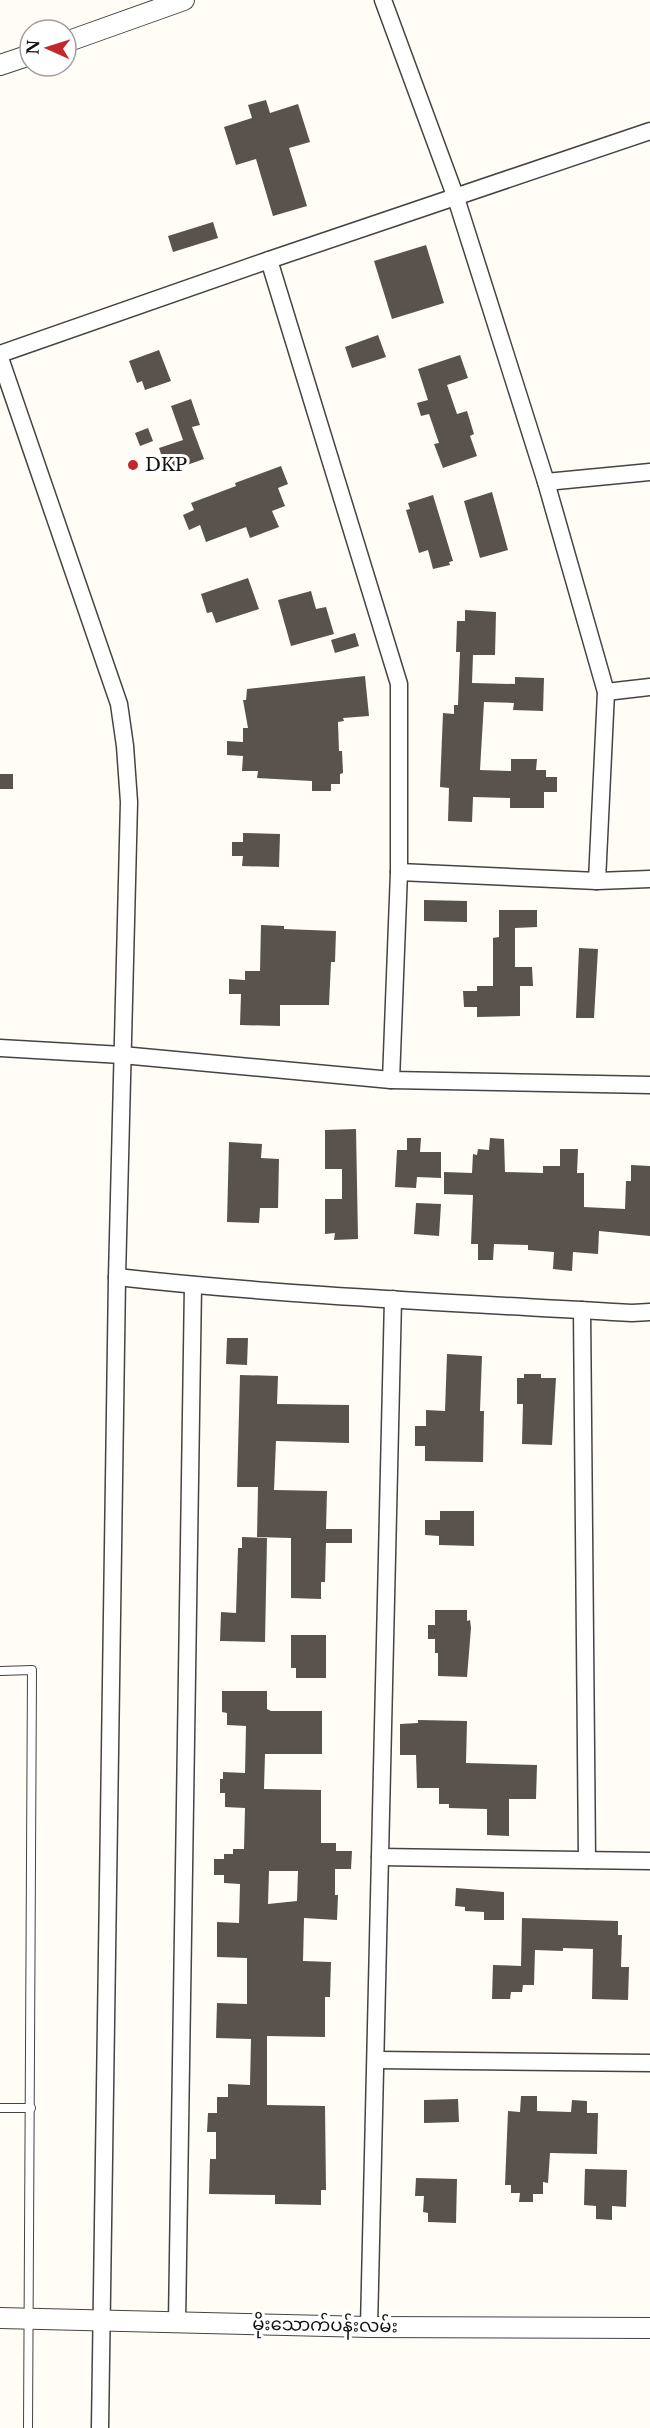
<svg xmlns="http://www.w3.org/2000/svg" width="650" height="2428" viewBox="0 0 650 2428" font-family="'Libre Baskerville','Noto Sans Myanmar',serif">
<rect width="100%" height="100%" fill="#fffdf5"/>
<!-- building -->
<g fill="#5a524d" fill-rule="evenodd">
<polygon points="266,100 270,113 298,104 310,142 289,148 307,206 273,216 256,159 236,165 224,127 252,118 248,105"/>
<polygon points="213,222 218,238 173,252 168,236"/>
<polygon points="426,245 444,303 392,319 374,261"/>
<polygon points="378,335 386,357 352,368 345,347"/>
<polygon points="159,350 171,381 145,390 142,381 137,383 129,361"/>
<polygon points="460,355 468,378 447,385 457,414 467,411 474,434 470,436 477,456 443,468 434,444 439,443 429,414 421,416 417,403 428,400 418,369"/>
<polygon points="191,399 200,425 192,427 204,459 167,472 159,448 183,440 171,406"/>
<polygon points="148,428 153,441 140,446 135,433"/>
<polygon points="281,466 288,484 278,488 285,506 272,511 279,527 250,538 246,527 206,542 200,525 189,530 183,515 194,510 191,503 236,486 235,483"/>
<polygon points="492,492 508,550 480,558 464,501"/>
<polygon points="433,495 453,561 449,562 450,565 433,569 428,550 419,553 406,510 410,509 408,503"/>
<polygon points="248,578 259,609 216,623 212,612 207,613 201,594"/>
<polygon points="311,591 316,609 326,607 334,634 291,646 278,600"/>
<polygon points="465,610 496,612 495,655 473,655 472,683 515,684 515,677 544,678 543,711 513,710 514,703 484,702 480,770 511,771 511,759 537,759 536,770 546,770 546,777 557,777 557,792 544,792 544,808 510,808 510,798 473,797 472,822 448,821 449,788 440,787 443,713 454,714 454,705 458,705 460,652 456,652 457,621 465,621"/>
<polygon points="355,633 359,646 335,653 331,640"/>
<polygon points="365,676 369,716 343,718 344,721 338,722 339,751 342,751 343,773 340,774 340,784 331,784 331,791 312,791 312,781 257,778 258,771 242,771 243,756 227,755 227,741 243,742 243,728 248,728 243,700 246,700 247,689"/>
<rect x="0" y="774" width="13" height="15"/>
<polygon points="243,833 280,834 279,867 242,866 243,856 232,856 232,842 243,842"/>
<polygon points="424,900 467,901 467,922 424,921"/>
<polygon points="499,910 537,910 537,927 515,928 515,967 532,967 533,986 520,986 520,1016 477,1017 477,1007 464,1007 463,991 477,991 477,986 493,986 493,938 499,937"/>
<polygon points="261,925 284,926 284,929 336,931 335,962 331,962 329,1005 280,1005 280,1026 240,1025 241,994 229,994 229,979 245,980 245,971 260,971"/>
<polygon points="579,948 598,949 594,1018 576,1018"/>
<polygon points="356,1129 358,1239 334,1240 335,1233 325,1234 325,1199 342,1199 342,1169 325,1169 325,1130"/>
<polygon points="407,1138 421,1138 420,1152 441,1152 441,1178 417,1177 416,1188 395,1187 397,1150 407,1150"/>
<polygon points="490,1138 504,1139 505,1172 543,1173 543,1166 560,1166 560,1149 578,1149 577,1173 584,1173 584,1207 625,1209 626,1181 631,1181 631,1165 650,1166 650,1236 599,1231 598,1254 573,1252 572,1271 553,1269 554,1252 528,1250 528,1245 494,1244 493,1260 478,1260 478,1244 471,1244 473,1195 444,1194 444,1172 472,1173 473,1154 477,1155 478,1149 489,1150"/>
<polygon points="229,1142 262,1144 261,1158 279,1159 278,1208 260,1208 259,1223 227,1222"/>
<polygon points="416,1203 441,1204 439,1236 414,1234"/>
<polygon points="227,1338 248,1338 247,1365 226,1364"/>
<polygon points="447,1354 482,1356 480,1411 484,1411 483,1462 425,1461 425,1446 415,1446 415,1426 426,1426 426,1410 445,1411"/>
<polygon points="524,1374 541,1374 541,1378 556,1378 552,1445 522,1444 523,1404 517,1404 517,1378 524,1378"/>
<polygon points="240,1375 278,1376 277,1404 349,1405 349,1443 276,1441 274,1490 327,1491 326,1529 352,1529 352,1543 326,1543 325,1582 321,1582 321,1599 291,1598 291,1538 257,1537 258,1487 237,1487"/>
<polygon points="440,1511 474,1511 474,1546 439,1545 439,1536 425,1535 425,1520 440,1520"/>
<polygon points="242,1537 267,1538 265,1642 220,1641 221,1612 236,1613 238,1548 242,1548"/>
<polygon points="435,1610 467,1610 467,1621 470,1620 471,1628 467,1677 438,1676 438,1653 435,1653 435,1639 428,1639 428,1625 435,1625"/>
<polygon points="291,1635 326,1635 326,1678 296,1678 296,1668 291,1668"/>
<path d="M222,1691h45v18l4,2h51v43h-57l-1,35 57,1v53h15v8h16l-1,18h-16v26h3l-1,25 -33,-2 -1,43 28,1 -1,35h-5v40l-58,-1v69l58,1 1,84h-5v15l-46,-1v-9l-66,-1 1,-35h6v-27h-9l1,-19h9v-16h11v-13l22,1 1,-46 -35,-1 1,-35 30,1v-46l-30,-1v-35l22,1 1,-39 -16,-1v-8h-10v-16h10v-5h9v-5h11l1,-41 -20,-1v-14h-5v-14h3v-7l22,1 1,-47 -19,-1v-12l-5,-1zM269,1871h29l-1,30 -29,3z"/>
<polygon points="418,1720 467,1721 466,1763 537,1765 536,1799 509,1799 509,1836 487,1835 487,1809 449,1808 449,1804 439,1804 439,1788 417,1788 416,1755 400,1755 400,1724 418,1723"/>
<polygon points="456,1888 504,1892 504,1920 484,1920 484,1912 465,1911 465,1907 455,1906"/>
<polygon points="522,1918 618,1921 618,1935 622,1935 621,1967 629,1967 628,2000 592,1999 593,1949 563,1948 563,1951 535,1950 534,1985 523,1985 522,1992 511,1992 510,1999 492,1999 493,1965 521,1966"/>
<polygon points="521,2096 537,2096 537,2111 571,2112 572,2100 587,2101 587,2113 598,2113 597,2154 550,2153 548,2183 543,2182 543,2194 533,2194 533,2202 519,2202 520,2193 511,2193 511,2185 505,2185 508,2111 520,2112"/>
<polygon points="458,2099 459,2122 424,2123 424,2100"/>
<polygon points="585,2169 627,2170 626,2207 612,2206 612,2220 596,2219 596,2206 584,2205"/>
<polygon points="416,2178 457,2179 456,2223 428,2222 428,2213 423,2212 424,2196 415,2196"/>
</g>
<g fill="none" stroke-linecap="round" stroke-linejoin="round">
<defs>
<g id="service">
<polyline points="0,1671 32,1670 28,2428"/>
<polyline points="0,2108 31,2108"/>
</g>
<g id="minor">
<polyline points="383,0 456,198 546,482 606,692 597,881"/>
<polyline points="269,260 399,684 399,872 391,1080"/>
<polyline points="0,354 269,260 650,131"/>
<polyline points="0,358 119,704 125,746 129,802 117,1277 100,2428"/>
<polyline points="546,482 650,472"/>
<polyline points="606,692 650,687"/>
<polyline points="399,872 597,881 650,879"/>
<polyline points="0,1048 122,1055 391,1080 650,1085"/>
<path d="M117,1277c171,19 343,26 515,36l18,-1"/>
<polyline points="582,1310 587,1860"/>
<polyline points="380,1857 650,1861"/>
<polyline points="376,2060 650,2063"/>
<polyline points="177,2323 193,1285"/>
<polyline points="369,2327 393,1299"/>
</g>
<g id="tertiary">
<polyline points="66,42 184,0"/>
<polyline points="0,65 30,55"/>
<polyline points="0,2318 369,2327 650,2328"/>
</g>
</defs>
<!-- service casing -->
<use href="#service" stroke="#444" stroke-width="10"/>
<!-- minor casing -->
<use href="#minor" stroke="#444" stroke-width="19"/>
<!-- tertiary casing -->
<use href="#tertiary" stroke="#444" stroke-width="22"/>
<!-- service -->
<use href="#service" stroke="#fff" stroke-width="8"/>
<!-- minor -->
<use href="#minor" stroke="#fff" stroke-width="16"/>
<!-- tertiary -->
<use href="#tertiary" stroke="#fff" stroke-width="20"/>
</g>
<!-- markers -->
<circle fill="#c4262e" stroke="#fff" stroke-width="2" cx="133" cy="465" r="6"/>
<g text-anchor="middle" stroke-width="6" stroke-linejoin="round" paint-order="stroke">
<!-- poi labels -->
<g font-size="18" fill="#111" stroke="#fff" text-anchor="start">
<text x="145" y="471">DKP</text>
</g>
<!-- street labels -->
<g font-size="18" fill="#111" stroke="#fff">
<text transform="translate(325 2325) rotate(1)" y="6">မိုးသောက်ပန်းလမ်း</text>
</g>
</g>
<!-- north arrow -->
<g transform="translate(48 48) rotate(273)"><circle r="28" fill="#ffffff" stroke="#a0a0a0" stroke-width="1.5"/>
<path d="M0-4.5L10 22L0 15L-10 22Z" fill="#c4262e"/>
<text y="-9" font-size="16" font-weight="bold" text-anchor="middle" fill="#111111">N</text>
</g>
</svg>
